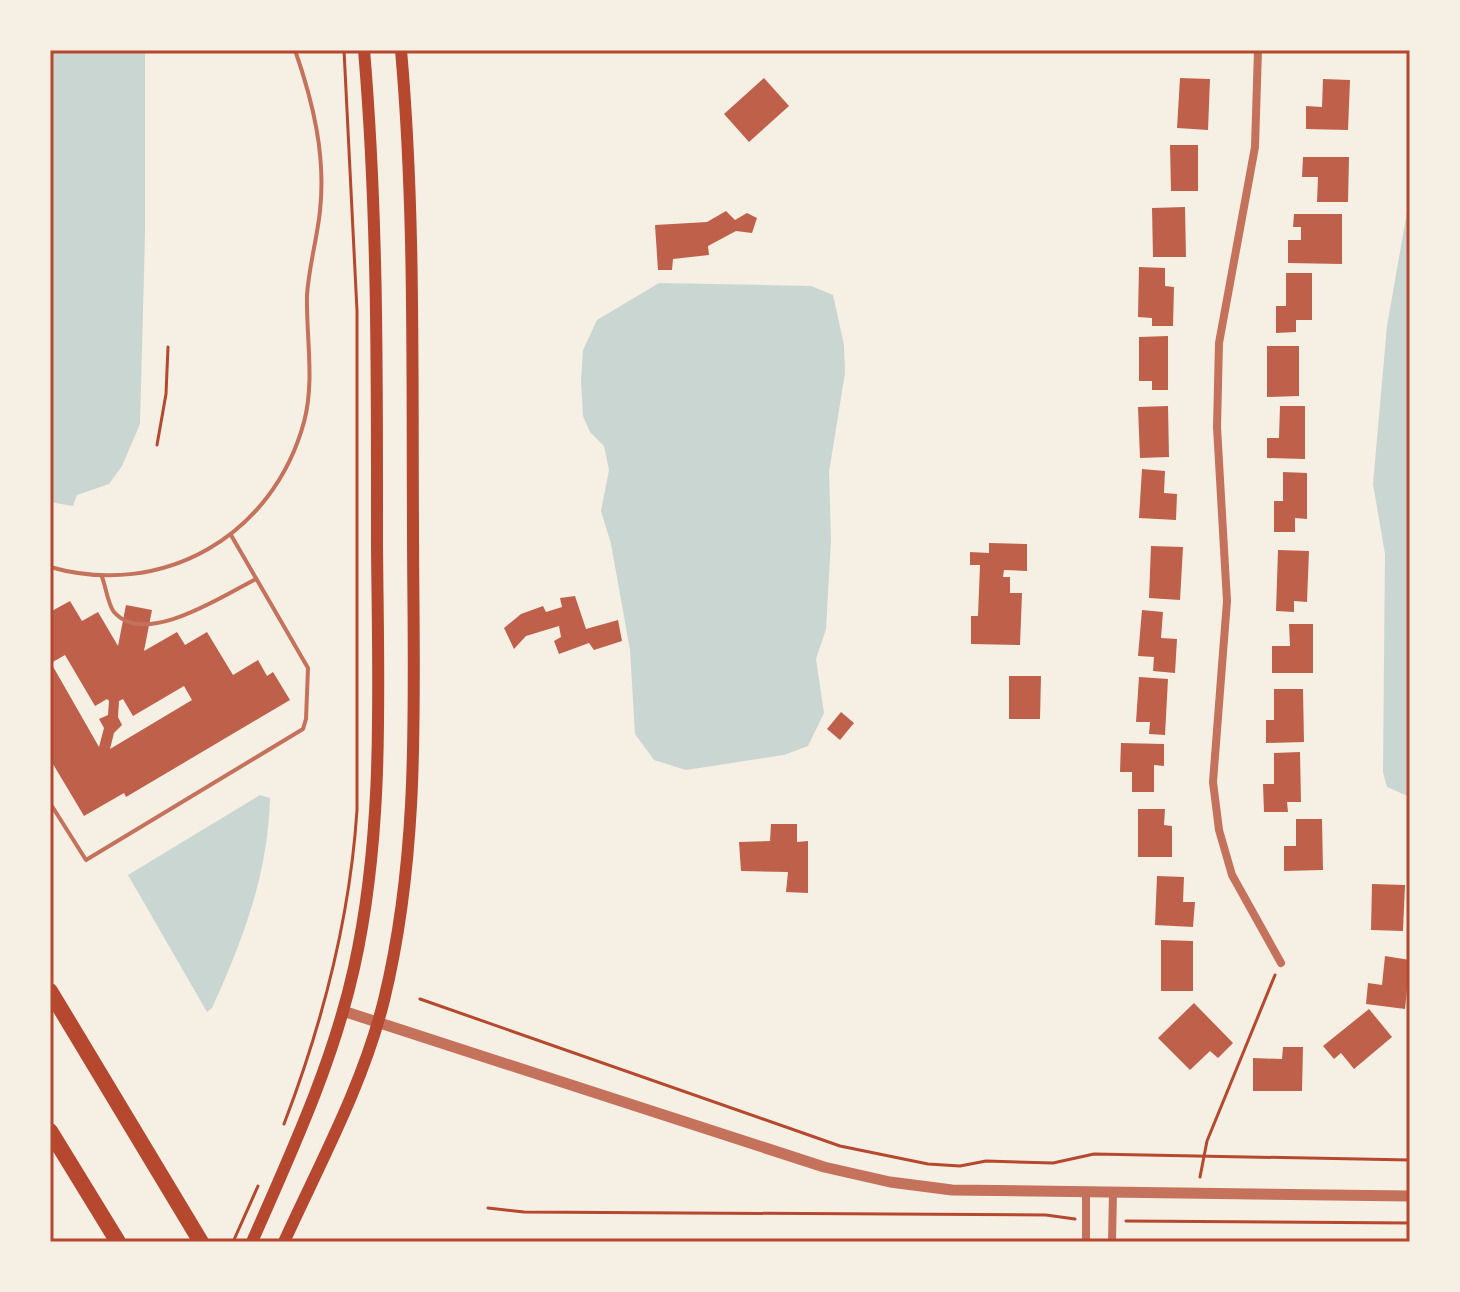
<svg xmlns="http://www.w3.org/2000/svg" width="1460" height="1292" viewBox="0 0 1460 1292" font-family="'Titillium Web',sans-serif">
<rect width="100%" height="100%" fill="#f6efe4"/>
<!-- water -->
<g fill="#c9d6d2">
<polygon points="50,50 145,50 145,236 140,424 122,466 109,484 77,495 73,506 50,502"/>
<polygon points="1410,195 1410,797 1387,787 1383,772 1385,554 1373,484 1387,326"/>
<polygon points="659,283 811,286 833,295 844,345 845,373 829,472 831,540 826,629 816,659 824,713 808,746 784,755 686,770 654,760 635,734 630,650 611,544 601,511 609,470 604,446 590,432 583,416 581,381 583,350 597,320"/>
<path d="M260,795l10,3c-2,76 -27,142 -58,210l-5,4 -79,-137z"/>
</g>
<!-- building -->
<g fill="#bf614a" fill-rule="evenodd">
<polygon points="764,78 789,106 749,142 724,114"/>
<polygon points="1180,78 1210,79 1208,130 1177,128"/>
<polygon points="1323,79 1350,80 1348,130 1306,129 1306,106 1322,107"/>
<polygon points="1170,145 1198,145 1198,191 1171,191"/>
<polygon points="1303,157 1349,157 1348,202 1317,202 1318,177 1302,177"/>
<polygon points="1185,207 1186,257 1153,257 1152,208"/>
<polygon points="726,211 735,220 747,213 757,218 752,233 736,231 708,246 709,255 673,259 672,270 658,270 655,225 707,222"/>
<polygon points="1294,214 1342,214 1342,264 1288,263 1288,240 1301,240 1301,227 1293,227"/>
<polygon points="1139,267 1165,268 1165,286 1174,287 1173,326 1152,326 1152,318 1138,317"/>
<polygon points="1286,273 1312,273 1312,320 1296,320 1296,332 1276,333 1276,306 1286,306"/>
<polygon points="1168,336 1168,390 1152,390 1152,381 1139,381 1139,337"/>
<polygon points="1267,346 1299,346 1299,396 1267,397"/>
<polygon points="1168,406 1169,457 1140,458 1138,407"/>
<polygon points="1280,406 1305,406 1305,459 1267,458 1267,438 1279,438"/>
<polygon points="1142,469 1165,471 1164,493 1177,494 1176,520 1139,518"/>
<polygon points="1283,472 1307,473 1307,519 1295,518 1295,532 1274,532 1274,501 1283,501"/>
<polygon points="989,543 1027,544 1027,571 1004,570 1003,577 1010,577 1010,593 1022,593 1020,645 971,644 971,616 978,616 980,565 970,565 970,552 989,553"/>
<polygon points="1151,546 1183,547 1180,600 1149,598"/>
<polygon points="1278,550 1309,551 1307,602 1294,601 1294,612 1276,611"/>
<polygon points="575,596 586,629 618,620 622,641 594,650 589,643 559,654 554,641 561,637 559,626 526,636 514,649 504,628 521,614 543,606 546,612 562,607 560,598"/>
<path d="M70,601l12,20 16,-9 20,34 8,-41 26,5 -8,41 33,-19 8,13 22,-13 26,43 25,-15 9,16 6,-4 17,28 -164,97 -2,-4 -40,23 -34,-57v-147zM65,655l30,51 12,-7 2,2 -1,14 -9,4 5,9 -5,19 -48,-84zM184,686l8,14 -82,49 4,-16 8,-8 -4,-8 1,-16 4,-2 10,17z"/>
<polygon points="1142,610 1163,612 1161,638 1177,639 1175,673 1153,671 1154,657 1138,656"/>
<polygon points="1289,624 1313,624 1313,673 1272,673 1272,646 1290,646"/>
<polygon points="1009,676 1041,676 1040,719 1009,719"/>
<polygon points="1139,677 1168,679 1165,735 1149,734 1150,722 1136,722"/>
<polygon points="1274,689 1303,689 1304,742 1266,743 1266,720 1274,720"/>
<polygon points="841,712 854,723 840,740 827,729"/>
<polygon points="1121,743 1164,744 1164,766 1154,765 1154,792 1132,792 1132,772 1120,772"/>
<polygon points="1300,752 1301,802 1287,802 1288,812 1264,812 1263,784 1274,784 1274,753"/>
<polygon points="1138,809 1165,809 1164,825 1172,826 1172,857 1138,857"/>
<polygon points="1296,819 1322,819 1323,870 1284,871 1284,846 1296,846"/>
<polygon points="771,824 797,824 797,842 808,841 808,893 786,892 788,872 741,871 739,842 770,841"/>
<polygon points="1157,876 1184,877 1183,902 1195,902 1193,927 1155,925"/>
<polygon points="1372,884 1405,885 1403,931 1371,930"/>
<polygon points="1161,940 1193,941 1193,991 1161,991"/>
<polygon points="1385,956 1410,960 1405,1009 1366,1004 1368,983 1382,985"/>
<polygon points="1194,1003 1233,1043 1218,1058 1210,1051 1190,1070 1158,1038"/>
<polygon points="1369,1009 1392,1037 1354,1069 1341,1053 1334,1059 1323,1046"/>
<polygon points="1283,1047 1303,1047 1302,1091 1253,1091 1253,1058 1282,1059"/>
</g>
<g fill="none" stroke-linecap="round" stroke-linejoin="round">
<!-- path -->
<g stroke="#b5482f" stroke-width="3">
<polyline points="157,445 166,394 168,347"/>
<polyline points="420,999 840,1146 928,1164 960,1166 986,1161 1053,1163 1094,1154 1410,1160"/>
<path d="M284,1124c39,-102 66,-205 73,-314v-499l-13,-261"/>
<polyline points="1200,1177 1207,1141 1275,975"/>
<polyline points="488,1208 524,1212 1046,1215 1075,1219"/>
<polyline points="1126,1221 1410,1223"/>
<polyline points="233,1242 258,1186"/>
</g>
<!-- service -->
<g stroke="#c5725c" stroke-width="4">
<path d="M50,567c113,32 223,-31 254,-145 11,-41 2,-85 3,-127 2,-29 10,-56 13,-84 6,-56 -7,-109 -25,-161"/>
<path d="M102,577c4,10 6,28 12,35 31,36 110,-17 142,-33"/>
<polyline points="50,803 86,860 303,729 306,719 308,668 231,535"/>
</g>
<!-- minor -->
<g stroke="#c5725c" stroke-width="8">
<polyline points="1258,50 1255,147 1219,343 1217,427 1227,601 1213,782 1219,830 1232,875 1281,963"/>
<polyline points="1086,1242 1086,1191"/>
<polyline points="1112,1242 1113,1192"/>
</g>
<!-- tertiary -->
<polyline stroke="#c5725c" stroke-width="11" points="343,1011 824,1167 890,1182 952,1190 1410,1196"/>
<!-- secondary -->
<g stroke="#b5482f" stroke-width="12">
<path d="M252,1242c39,-89 81,-179 102,-274 31,-139 24,-283 23,-425 0,-164 1,-329 -13,-493"/>
<path d="M284,1242c36,-79 79,-157 100,-242 38,-155 29,-315 29,-474 -1,-158 2,-318 -12,-476"/>
</g>
<!-- motorway -->
<g stroke="#b5482f" stroke-width="16">
<polyline points="50,991 201,1242"/>
<polyline points="50,1131 118,1242"/>
</g>
</g>
<!-- border -->
<rect width="1460" height="1292" fill="none" stroke="#f6efe4" stroke-width="104"/>
<rect x="52" y="52" width="1356" height="1188" fill="none" stroke="#b5482f" stroke-width="3"/>
</svg>
